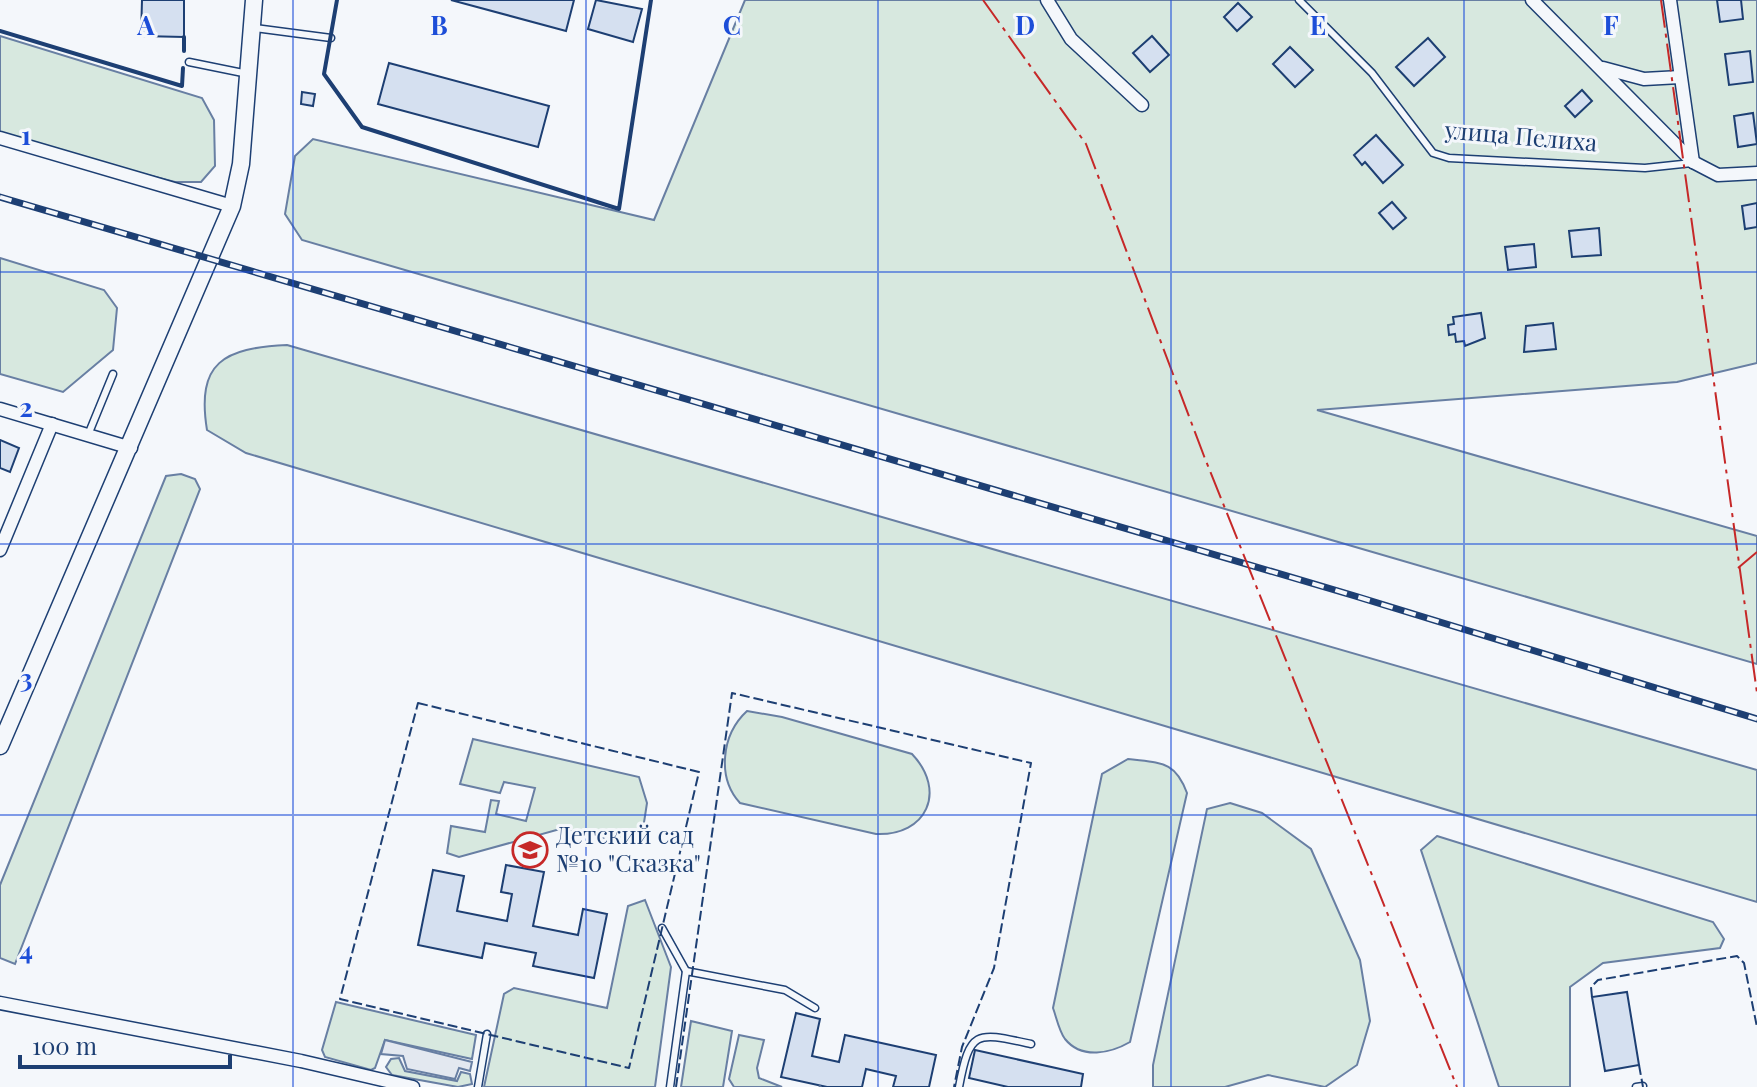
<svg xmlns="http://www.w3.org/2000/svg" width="1757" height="1087" viewBox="0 0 1757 1087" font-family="'Playfair Display',serif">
<rect width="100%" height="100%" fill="#f4f7fb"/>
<!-- green -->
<g fill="#d7e8df" stroke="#687fa3" stroke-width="2">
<polygon points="745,0 1757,0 1757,363 1677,382 1317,410 1757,536 1757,664 302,240 285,214 295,156 313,139 654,220"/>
<polygon points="0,36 202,98 214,120 215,166 201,182 175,182 0,137"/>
<polygon points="0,258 104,290 117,308 113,350 63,392 0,374"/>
<path d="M287,345l1470,425v132l-1511,-449 -39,-23c-11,-68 17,-82 80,-85z"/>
<polygon points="181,474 195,479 200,489 15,964 0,958 0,885 166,476"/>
<path d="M747,711l35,6 130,37c35,37 15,82 -36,80l-136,-31c-23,-25 -19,-68 7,-92z"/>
<polygon points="473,739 639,777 647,803 643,829 620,841 560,829 459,857 447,853 451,826 485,832 491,800 499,801 496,814 526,821 535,788 504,782 500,793 460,784"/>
<path d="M1128,759c32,4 47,1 59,34l-57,249c-19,11 -48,18 -65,-3 -6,-8 -9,-23 -12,-31l49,-234z"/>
<polygon points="1230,803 1262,813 1311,849 1360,960 1370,1021 1357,1065 1325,1087 1268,1075 1225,1087 1153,1087 1153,1065 1207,809"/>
<polygon points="1437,836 1713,922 1724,939 1720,948 1603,963 1570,987 1570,1087 1499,1087 1421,850"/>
<polygon points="645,900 671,967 655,1087 484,1087 504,994 514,988 607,1008 628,906"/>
<polygon points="336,1002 476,1035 472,1059 385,1040 375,1068 371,1070 325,1057 322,1050"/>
<polygon points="691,1021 732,1031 723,1087 681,1087"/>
<polygon points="739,1035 764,1040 757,1068 759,1078 782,1087 734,1087 729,1079"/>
<polygon points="399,1058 405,1071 457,1081 461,1072 470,1074 472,1084 458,1087 392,1075 386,1067 391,1059"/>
</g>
<!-- parking -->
<polygon fill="#e3e8f0" stroke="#687fa3" stroke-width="2" points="385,1040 472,1062 470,1071 459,1068 455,1079 407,1069 403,1056 381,1054"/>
<!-- building -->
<g fill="#d5e0f0" stroke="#1d3f73" stroke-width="2">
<polygon points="142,0 184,0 184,37 141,36"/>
<polygon points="451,0 574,0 566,31"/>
<polygon points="596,0 642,9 633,42 588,29"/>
<polygon points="1717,0 1741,0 1743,19 1720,22"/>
<polygon points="1238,3 1252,17 1237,31 1224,17"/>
<polygon points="1152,36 1169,55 1150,72 1133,53"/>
<polygon points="1428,38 1445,57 1414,86 1396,67"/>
<polygon points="1290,47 1313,70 1295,87 1273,64"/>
<polygon points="1750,51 1753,82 1729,85 1725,54"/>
<polygon points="389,63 549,106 538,147 378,104"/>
<polygon points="1582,90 1592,101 1575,117 1565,106"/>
<polygon points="302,92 315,94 313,106 301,104"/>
<polygon points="1753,113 1757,144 1738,147 1734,116"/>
<polygon points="1376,135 1403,165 1383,183 1365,162 1362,165 1354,155"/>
<polygon points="1392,202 1406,218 1393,229 1379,213"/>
<polygon points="1757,203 1757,227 1745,229 1742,206"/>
<polygon points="1599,228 1601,255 1572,257 1569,231"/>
<polygon points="1534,244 1536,267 1508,270 1505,247"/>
<polygon points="1481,313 1485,338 1465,346 1464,341 1456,342 1455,334 1449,335 1448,325 1454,324 1453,317"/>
<polygon points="1553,323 1556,349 1524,352 1526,326"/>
<polygon points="0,440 19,448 10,472 0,468"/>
<polygon points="506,865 544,872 533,926 578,935 583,909 607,914 594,978 533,966 536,953 485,943 482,958 418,945 433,870 464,876 457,911 507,921 512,894 501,892"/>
<polygon points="1627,992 1639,1065 1605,1071 1592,997"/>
<polygon points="796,1013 820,1019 812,1056 839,1062 845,1035 936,1055 929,1087 893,1087 896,1076 866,1069 862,1087 827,1087 781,1077"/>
<polygon points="975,1050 1083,1074 1081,1087 1008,1087 969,1078"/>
</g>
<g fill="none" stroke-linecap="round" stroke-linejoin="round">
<defs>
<g id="service">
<polyline points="1299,0 1372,73 1433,153 1449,158 1645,168 1692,163"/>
<polyline points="255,28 331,38"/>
<polyline points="189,62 248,74"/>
<polyline points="88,435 113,374"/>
<polyline points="662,928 686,971"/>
<polyline points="478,1087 487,1034"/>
<polyline points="670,1087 686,971 785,990 815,1008"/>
<path d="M959,1087c11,-58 17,-55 72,-43"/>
<polyline points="1636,1087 1643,1086"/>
</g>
<g id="minor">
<polyline points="1047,0 1071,39 1142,105"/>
<polyline points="1532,0 1693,162 1718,175 1757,173"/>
<polyline points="1670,0 1693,162"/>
<polyline points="1603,68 1644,79 1680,77"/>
<polyline points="0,138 232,206"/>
<polyline points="0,409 131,448"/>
<polyline points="0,550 52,424"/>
<polyline points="0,1003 301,1061 413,1087"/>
</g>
<polyline id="tertiary" points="0,746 232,206 241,164 254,0"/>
</defs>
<!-- service casing -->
<use href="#service" stroke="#1d3f73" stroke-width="9"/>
<!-- minor casing -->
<use href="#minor" stroke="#1d3f73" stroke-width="15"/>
<!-- tertiary casing -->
<use href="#tertiary" stroke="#1d3f73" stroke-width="19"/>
<!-- path -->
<polyline stroke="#5e769c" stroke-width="3" stroke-dasharray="6 4" stroke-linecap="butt" points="819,1087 821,1086"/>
<!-- service -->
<use href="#service" stroke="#f4f7fb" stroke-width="6"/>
<!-- minor -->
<use href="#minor" stroke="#f4f7fb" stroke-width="12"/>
<!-- tertiary -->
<use href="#tertiary" stroke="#f4f7fb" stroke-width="16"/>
<defs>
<polyline id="rail" points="0,197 1355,596 1757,719"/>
</defs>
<!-- rail casing -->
<use href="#rail" stroke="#1d3f73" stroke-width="7"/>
<!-- rail -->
<use href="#rail" stroke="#f4f7fb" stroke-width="4" stroke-dasharray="12" stroke-linecap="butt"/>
<!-- fence -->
<g stroke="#1d3f73" stroke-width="2" stroke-dasharray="10 4" stroke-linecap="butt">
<polygon points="418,703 699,772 629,1068 340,999"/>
<polyline points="1592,997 1591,987 1598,980 1737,956 1744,963 1757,1027"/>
<polyline points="1639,1065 1643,1087"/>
<polyline points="676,1087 732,693 1031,763 994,968 962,1047 954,1087"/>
</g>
<!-- wall -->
<g stroke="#1d3f73" stroke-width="4">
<polyline points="337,0 324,74 362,127 619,209 651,0"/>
<polyline points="0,31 182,86 183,68"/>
<polyline points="184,37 184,51"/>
</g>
<!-- power -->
<g stroke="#c62828" stroke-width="2" stroke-dasharray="28 6 4 6" stroke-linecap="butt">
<polyline points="983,0 1086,144 1204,456 1457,1087"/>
<polyline points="1661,0 1757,693"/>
<polyline points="1738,568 1757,552"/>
</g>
</g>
<!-- grid -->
<path fill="none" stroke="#1d4ed8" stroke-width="2" stroke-opacity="0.55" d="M293,0v1087M586,0v1087M878,0v1087M1171,0v1087M1464,0v1087M0,272h1757M0,544h1757M0,815h1757"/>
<!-- icons -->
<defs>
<symbol id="school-ring" viewBox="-11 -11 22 22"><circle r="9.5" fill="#f4f7fb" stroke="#c62828" stroke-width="1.5"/><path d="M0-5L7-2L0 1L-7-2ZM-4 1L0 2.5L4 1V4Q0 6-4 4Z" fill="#c62828"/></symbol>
</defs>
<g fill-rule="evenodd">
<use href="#school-ring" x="510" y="830" width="40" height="40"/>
</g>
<g text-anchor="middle" stroke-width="6" stroke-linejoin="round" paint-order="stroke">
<!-- street labels -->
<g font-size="24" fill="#1d3f73" stroke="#f4f7fb">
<text transform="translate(1521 137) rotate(5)" y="8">улица Пелиха</text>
</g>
<!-- poi labels -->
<g font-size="24" fill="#1d3f73" stroke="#f4f7fb" text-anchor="start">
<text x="556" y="844">Детский сад<tspan x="556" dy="28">№10 "Сказка"</tspan></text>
</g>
</g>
<g font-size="26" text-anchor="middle" font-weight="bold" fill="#1d4ed8" stroke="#f4f7fb" stroke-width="6" stroke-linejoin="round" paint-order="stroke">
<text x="146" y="35">A</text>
<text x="439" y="35">B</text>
<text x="732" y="35">C</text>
<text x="1025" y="35">D</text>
<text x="1318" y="35">E</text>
<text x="1611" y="35">F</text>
<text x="26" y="145">1</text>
<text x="26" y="417">2</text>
<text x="26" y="688">3</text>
<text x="26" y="960">4</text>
</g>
<!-- scale -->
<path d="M20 1055v12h210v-12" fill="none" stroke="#1d3f73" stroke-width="4"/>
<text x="32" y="1055" font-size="24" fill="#1d3f73" stroke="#f4f7fb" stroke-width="6" paint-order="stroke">100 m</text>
</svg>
